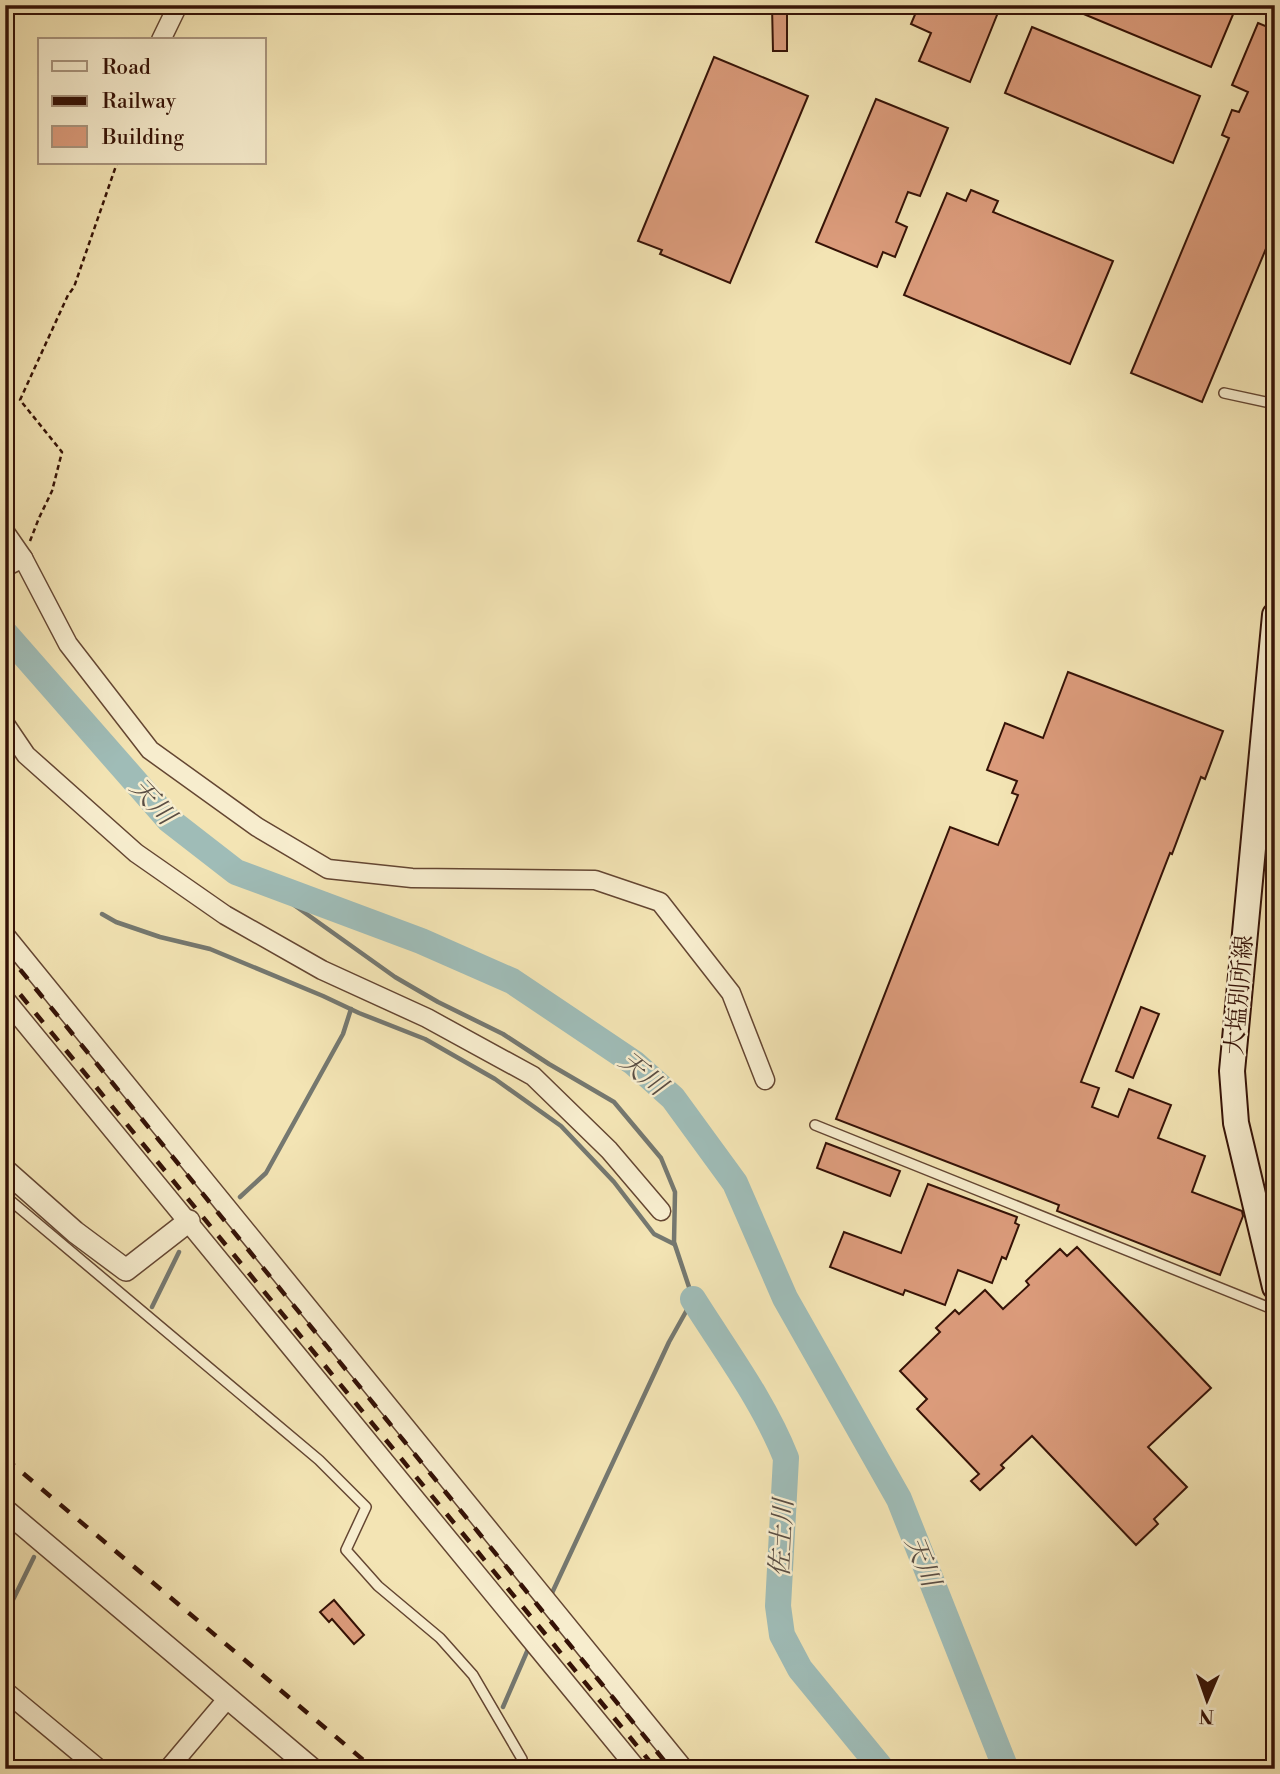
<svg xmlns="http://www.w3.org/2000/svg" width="1280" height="1774" viewBox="0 0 1280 1774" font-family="'Libre Bodoni','Noto Serif JP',serif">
<rect width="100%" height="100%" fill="#f3e4b4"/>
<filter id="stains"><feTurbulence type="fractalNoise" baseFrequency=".00286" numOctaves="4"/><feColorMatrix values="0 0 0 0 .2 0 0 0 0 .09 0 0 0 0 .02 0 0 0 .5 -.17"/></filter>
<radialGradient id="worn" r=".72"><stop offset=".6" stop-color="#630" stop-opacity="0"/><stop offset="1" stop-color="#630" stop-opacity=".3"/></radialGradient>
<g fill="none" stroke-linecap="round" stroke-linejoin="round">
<!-- stream -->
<g stroke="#757870" stroke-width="4.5">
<polyline points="259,880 395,977 438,1002 503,1034 549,1064 614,1102 661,1158 675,1192 674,1242 693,1299 669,1342 552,1593"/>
<polyline points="102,914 116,922 160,937 210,949 323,996 359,1013 425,1039 495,1079 561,1126 614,1182 654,1234 674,1244"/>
<polyline points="240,1197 266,1173 343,1034 351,1009"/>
<polyline points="152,1307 179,1252"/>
<polyline points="5,1616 34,1557"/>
<polyline points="503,1707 529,1647"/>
</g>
<!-- river -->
<g stroke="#9fbcb7" stroke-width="26">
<polyline points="5,633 169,820 236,872 421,941 512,981 634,1063 673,1098 735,1183 785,1298 899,1499 1006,1769"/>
<path d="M693,1299c32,51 71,103 93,159l-8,148 4,29 18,34 82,100"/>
</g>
</g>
<!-- building -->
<g fill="#db9b7b" stroke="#351206" stroke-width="2">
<polygon points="772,5 787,5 787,51 773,51"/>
<polygon points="919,5 1001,5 970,82 919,61 931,33 911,24"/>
<polygon points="1062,5 1237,5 1211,67"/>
<polygon points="1258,23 1275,30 1275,227 1202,402 1131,373 1229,138 1222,135 1232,110 1239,112 1248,92 1232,85"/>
<polygon points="1032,27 1200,96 1173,163 1005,93"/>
<polygon points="714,57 808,96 730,283 660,254 662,250 638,241"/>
<polygon points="876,99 948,128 920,196 908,192 896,222 907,227 895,257 883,252 877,267 816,242"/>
<polygon points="971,190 998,201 993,212 1113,261 1070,364 904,295 947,193 966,201"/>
<polygon points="1068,672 1223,731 1205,779 1201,777 1172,854 1170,853 1081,1082 1099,1088 1092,1107 1118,1117 1129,1089 1171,1105 1158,1138 1205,1156 1192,1192 1242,1211 1243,1216 1220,1275 1057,1211 1059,1205 836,1119 950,827 998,845 1018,795 1012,793 1017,781 987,770 1005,723 1043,738"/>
<polygon points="1141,1007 1159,1014 1133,1078 1116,1071"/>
<polygon points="826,1143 900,1171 890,1196 817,1168"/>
<polygon points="928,1184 1017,1217 1015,1223 1019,1225 1006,1259 1002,1257 992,1283 958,1270 945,1305 905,1290 903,1295 830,1267 844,1232 901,1253"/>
<polygon points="1077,1247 1211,1388 1148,1447 1187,1487 1154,1519 1158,1524 1136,1545 1032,1436 1001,1465 1004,1468 980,1490 971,1481 979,1474 917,1409 927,1399 900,1371 940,1332 936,1328 955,1310 959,1314 985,1290 1003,1309 1029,1285 1026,1281 1060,1249 1067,1256"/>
<polygon points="334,1600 364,1635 354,1644 332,1619 329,1622 320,1612"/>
</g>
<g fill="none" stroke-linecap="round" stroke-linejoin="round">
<defs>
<g id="service">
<polyline points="1224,393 1275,404"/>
<polyline points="815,1125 1275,1310"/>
<polyline points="5,1196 319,1460 366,1507 346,1550 378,1586 440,1638 473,1675 522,1759"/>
</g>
<g id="minor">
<polyline points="161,40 178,5"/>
<polyline points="5,532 23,558 68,644 150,750 257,827 328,869 412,878 595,880 660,902 731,993 765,1080"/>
<polyline points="5,567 23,558"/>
<polyline points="5,724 26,755 136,853 225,915 322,970 427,1018 533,1076 609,1150 661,1211"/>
<polyline points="5,935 684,1769"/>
<path d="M5,999c212,255 420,515 632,770"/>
<polyline points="5,1691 99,1769"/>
<polyline points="168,1769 228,1698"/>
</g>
<g id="tertiary">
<polyline points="5,1170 75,1232 126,1270 189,1221"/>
<polyline points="5,1510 312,1769"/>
</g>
<polyline id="secondary" points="1275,615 1232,1071 1236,1123 1275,1287"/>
</defs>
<!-- service casing -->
<use href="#service" stroke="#644632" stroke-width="12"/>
<!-- minor casing -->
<use href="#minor" stroke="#644632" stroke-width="21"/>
<!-- tertiary casing -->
<use href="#tertiary" stroke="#644632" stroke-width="24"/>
<!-- secondary casing -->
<use href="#secondary" stroke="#351206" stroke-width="28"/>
<!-- path -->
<polyline stroke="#351206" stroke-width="2.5" stroke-dasharray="5 3.5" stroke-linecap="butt" points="30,541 39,518 52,491 62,452 20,400 68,295 74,287 117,163"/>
<!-- service -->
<use href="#service" stroke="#f7edce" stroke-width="9"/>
<!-- minor -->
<use href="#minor" stroke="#f7edce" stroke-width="18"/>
<!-- tertiary -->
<use href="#tertiary" stroke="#f7edce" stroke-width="21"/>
<!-- secondary -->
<use href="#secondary" stroke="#f7edce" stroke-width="24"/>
<!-- rail -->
<g stroke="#351206" stroke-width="4.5" stroke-dasharray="12 12" stroke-linecap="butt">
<polyline points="5,951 671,1769"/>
<polyline points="5,976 656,1769"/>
<polyline points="5,1458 374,1769"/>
</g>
</g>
<g text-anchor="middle" stroke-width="5" stroke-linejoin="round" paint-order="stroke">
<!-- street labels -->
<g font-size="24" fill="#351206" stroke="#f7edce">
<text transform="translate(1239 995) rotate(-85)" y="8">大塩別所線</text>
</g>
<!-- water labels -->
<g font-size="26" font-style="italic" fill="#5a4e44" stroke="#f7edce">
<text transform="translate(153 801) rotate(47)" y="9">天川</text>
<text transform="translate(643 1073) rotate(39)" y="9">天川</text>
<text transform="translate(781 1538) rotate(-87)" y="9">佐土川</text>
<text transform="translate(923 1561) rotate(68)" y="9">天川</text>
</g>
</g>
<!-- margin -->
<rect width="1280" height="1774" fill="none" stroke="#f3e4b4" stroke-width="28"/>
<rect x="7" y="7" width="1266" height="1760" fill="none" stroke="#351206" stroke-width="3.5"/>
<rect x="14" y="14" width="1252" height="1746" fill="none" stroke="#351206" stroke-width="2"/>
<!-- legend -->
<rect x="38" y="38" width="228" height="126" fill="#f7edce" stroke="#a9957e" stroke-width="2"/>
<rect x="52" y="61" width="35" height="10" fill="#f7edce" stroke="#a9957e" stroke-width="2"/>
<text x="102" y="74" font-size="21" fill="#351206">Road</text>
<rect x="52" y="96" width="35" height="10" fill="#351206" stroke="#a9957e" stroke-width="2"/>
<text x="102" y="108" font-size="21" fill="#351206">Railway</text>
<rect x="52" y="126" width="35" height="21" fill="#db9b7b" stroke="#a9957e" stroke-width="2"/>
<text x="102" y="144" font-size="21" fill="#351206">Building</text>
<!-- north arrow -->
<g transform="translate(1207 1700) rotate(182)" stroke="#f7edce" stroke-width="5" paint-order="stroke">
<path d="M0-5L12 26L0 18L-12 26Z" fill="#351206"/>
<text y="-10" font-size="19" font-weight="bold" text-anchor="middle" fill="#351206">N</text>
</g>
<rect width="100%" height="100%" filter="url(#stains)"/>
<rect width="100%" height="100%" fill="url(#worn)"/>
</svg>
